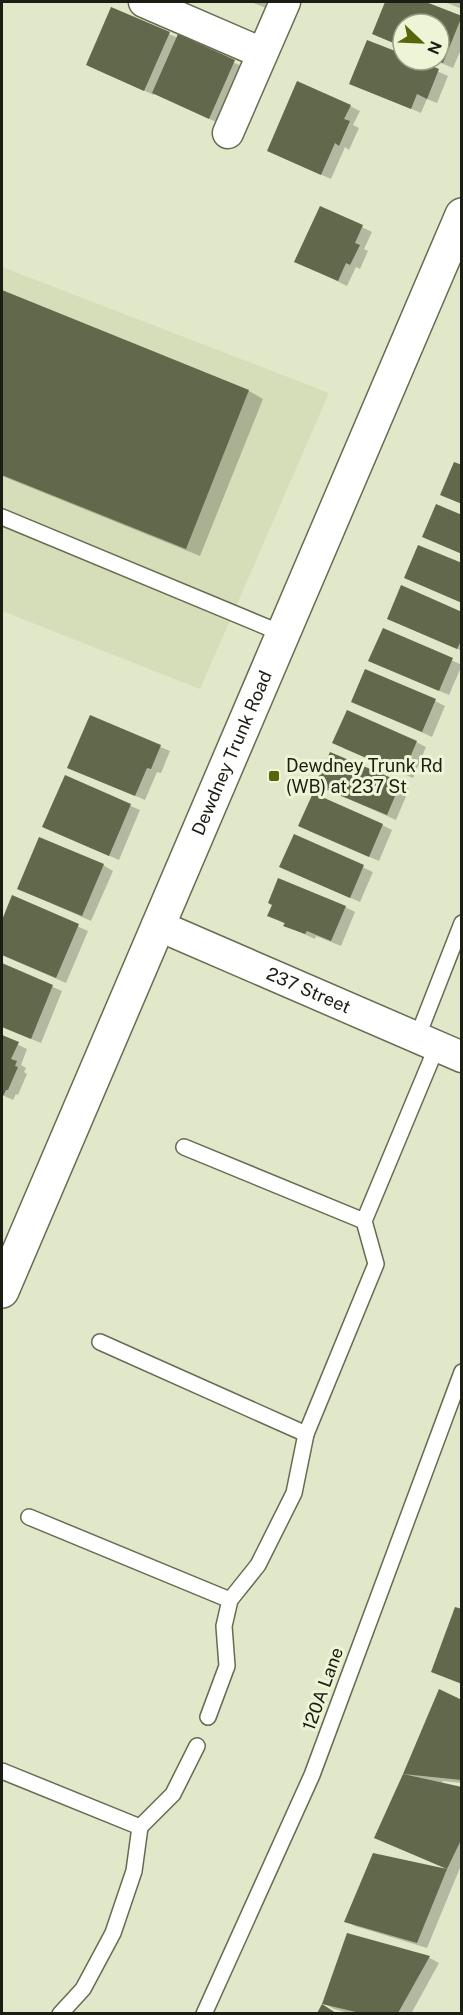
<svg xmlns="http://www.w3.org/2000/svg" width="463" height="2015" viewBox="0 0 463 2015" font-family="'Public Sans',sans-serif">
<rect width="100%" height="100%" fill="#e0e8c9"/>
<!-- built -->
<polygon fill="#d5deb8" points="2,267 329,393 200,689 2,611"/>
<!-- shadow -->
<g fill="#0003">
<polygon points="251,2 273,2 269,9"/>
<polygon points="387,2 422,2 462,17 462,47 453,68 434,60 439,60 439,24 403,24 403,47 374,33"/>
<polygon points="445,2 462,2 462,9"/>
<polygon points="169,34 244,67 218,123 155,93 154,95 97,70"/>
<polygon points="403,56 403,60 413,60 448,76 437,103 427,99 421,113 351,83"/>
<polygon points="350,106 360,111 353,125 359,128 349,150 345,147 331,179 279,156"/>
<polygon points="321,207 372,232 364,249 368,251 360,269 356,267 347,286 296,261"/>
<polygon points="2,292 249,391 263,399 200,556 2,476"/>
<polygon points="462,613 462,651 398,623"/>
<polygon points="384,630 462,665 449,695 380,665"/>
<polygon points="353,701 435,701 445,706 432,737"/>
<polygon points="90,716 170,751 161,773 157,772 145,800 79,772"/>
<polygon points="416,742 426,747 413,778 343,748"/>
<polygon points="65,777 140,810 119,860 54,832"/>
<polygon points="400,784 409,789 396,820 317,785"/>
<polygon points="382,825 392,830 379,861 309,831"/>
<polygon points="295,836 373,872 360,902 291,872"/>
<polygon points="103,865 113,871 91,921 28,893"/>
<polygon points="12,897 88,931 66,983 2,955 2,924"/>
<polygon points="345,907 355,912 341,946 316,936 315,939 295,930 269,915"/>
<polygon points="2,965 62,991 41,1043 2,1027"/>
<polygon points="2,1037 27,1049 21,1065 26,1068 24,1072 27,1074 18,1095 16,1094 13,1100 2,1095"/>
<polygon points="440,1691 462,1702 462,1783 443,1781 442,1783 462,1788 462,1863 427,1948 355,1926 346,1921 443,1870 444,1868 376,1837"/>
<polygon points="348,1934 430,1958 439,1963 411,2014 352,2014 334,2009 324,2003"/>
</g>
<!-- building -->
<g fill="#61684c">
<polygon points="385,2 426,2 462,16 443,63 435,60 439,60 439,24 403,24 403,47 372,34"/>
<polygon points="111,7 170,32 144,91 86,65"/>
<polygon points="178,34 235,60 209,119 152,93"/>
<polygon points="367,40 403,54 403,60 417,60 439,69 427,99 417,94 411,109 349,84"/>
<polygon points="297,81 351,105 344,119 350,121 339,146 335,143 321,175 267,151"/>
<polygon points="320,206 363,225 355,243 360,245 350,265 346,263 338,281 294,262"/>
<polygon points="2,290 249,390 186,549 2,475"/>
<polygon points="454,462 462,465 462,504 440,495"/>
<polygon points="436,504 462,515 462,554 422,537"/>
<polygon points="418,545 462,563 462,603 404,578"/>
<polygon points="401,585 462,612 462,639 457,649 387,619"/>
<polygon points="383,628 453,658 439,691 368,661"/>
<polygon points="365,669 436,699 422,732 351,702"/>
<polygon points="347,710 417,741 403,774 332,743"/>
<polygon points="90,715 161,745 151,769 147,768 135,796 67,768"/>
<polygon points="330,752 401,782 387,815 315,785"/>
<polygon points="65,775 131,804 109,856 42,827"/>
<polygon points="313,793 383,824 369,857 298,826"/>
<polygon points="294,834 364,865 350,898 279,867"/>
<polygon points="39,837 104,864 82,916 17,889"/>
<polygon points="278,878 346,906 331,941 307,931 305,934 283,926 285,923 267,916 272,905 268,903"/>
<polygon points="12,895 79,924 56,978 2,955 2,920"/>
<polygon points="2,963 53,985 31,1039 2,1027"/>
<polygon points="2,1035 19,1042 11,1059 17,1061 15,1066 18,1067 8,1090 6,1090 3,1096 2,1095"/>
<polygon points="455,1607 462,1609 462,1684 431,1672"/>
<polygon points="439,1689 462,1700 462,1780 403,1774"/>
<polygon points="403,1774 462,1787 462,1838 447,1869 374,1838"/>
<polygon points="373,1853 447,1869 417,1943 344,1922"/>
<polygon points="347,1933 430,1956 398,2013 360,2013 322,2004"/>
<polygon points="322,2004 336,2013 317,2013"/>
</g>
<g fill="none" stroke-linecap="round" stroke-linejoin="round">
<defs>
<g id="lane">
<polyline points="2,517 281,633"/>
<polyline points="417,1038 462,923"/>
<polyline points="184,1147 364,1221"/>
<polyline points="100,1342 306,1434"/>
<polyline points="29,1517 230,1600"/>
<polyline points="208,1717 227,1666 224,1626 230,1600 258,1565 294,1493 306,1434 376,1264 364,1221 437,1046"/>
<polyline points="2,1771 140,1827 134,1871 113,1933 83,1989 60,2014"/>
<polyline points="140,1827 173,1794 197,1746"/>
<polyline points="204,2014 312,1775 462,1372"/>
</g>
<g id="street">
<polyline points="144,2 262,53"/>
<polyline points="228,133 285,2"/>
<path id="s1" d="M157,925l305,132"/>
</g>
<g id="secondary">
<path id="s2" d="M2,1291l460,-1076"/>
</g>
</defs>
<!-- lane casing -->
<use href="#lane" stroke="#666c50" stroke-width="18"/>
<!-- street casing -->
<use href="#street" stroke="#666c50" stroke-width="33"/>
<!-- secondary casing -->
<use href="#secondary" stroke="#666c50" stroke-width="36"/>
<!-- lane -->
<use href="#lane" stroke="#fff" stroke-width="15"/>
<!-- street -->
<use href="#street" stroke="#fff" stroke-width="30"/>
<!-- secondary -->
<use href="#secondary" stroke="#fff" stroke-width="33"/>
</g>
<!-- markers -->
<rect fill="#58650a" stroke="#edf5d6" stroke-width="2" x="268" y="770" width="12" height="12" rx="3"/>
<g text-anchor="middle" stroke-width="6" stroke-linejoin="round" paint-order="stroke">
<!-- street labels -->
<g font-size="18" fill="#1a1d12" stroke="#edf5d6">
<text dy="6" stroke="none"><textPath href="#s2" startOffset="585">Dewdney Trunk Road</textPath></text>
<text dy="6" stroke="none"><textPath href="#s1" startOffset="165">237 Street</textPath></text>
<text transform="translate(323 1689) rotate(-70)" y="6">120A Lane</text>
</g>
<!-- poi labels -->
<g font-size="18" fill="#1a1d12" stroke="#edf5d6" text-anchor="start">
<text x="286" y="772">Dewdney Trunk Rd<tspan x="286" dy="21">(WB) at 237 St</tspan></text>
</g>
</g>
<!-- border -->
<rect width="463" height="2015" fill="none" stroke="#1a1d12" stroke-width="6"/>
<!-- north arrow -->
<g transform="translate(421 42) rotate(113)"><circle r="28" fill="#edf5d6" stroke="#999f88" stroke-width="1.5"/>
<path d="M0-4.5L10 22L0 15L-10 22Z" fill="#58650a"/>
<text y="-9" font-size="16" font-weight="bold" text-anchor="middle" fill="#1a1d12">N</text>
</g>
</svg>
